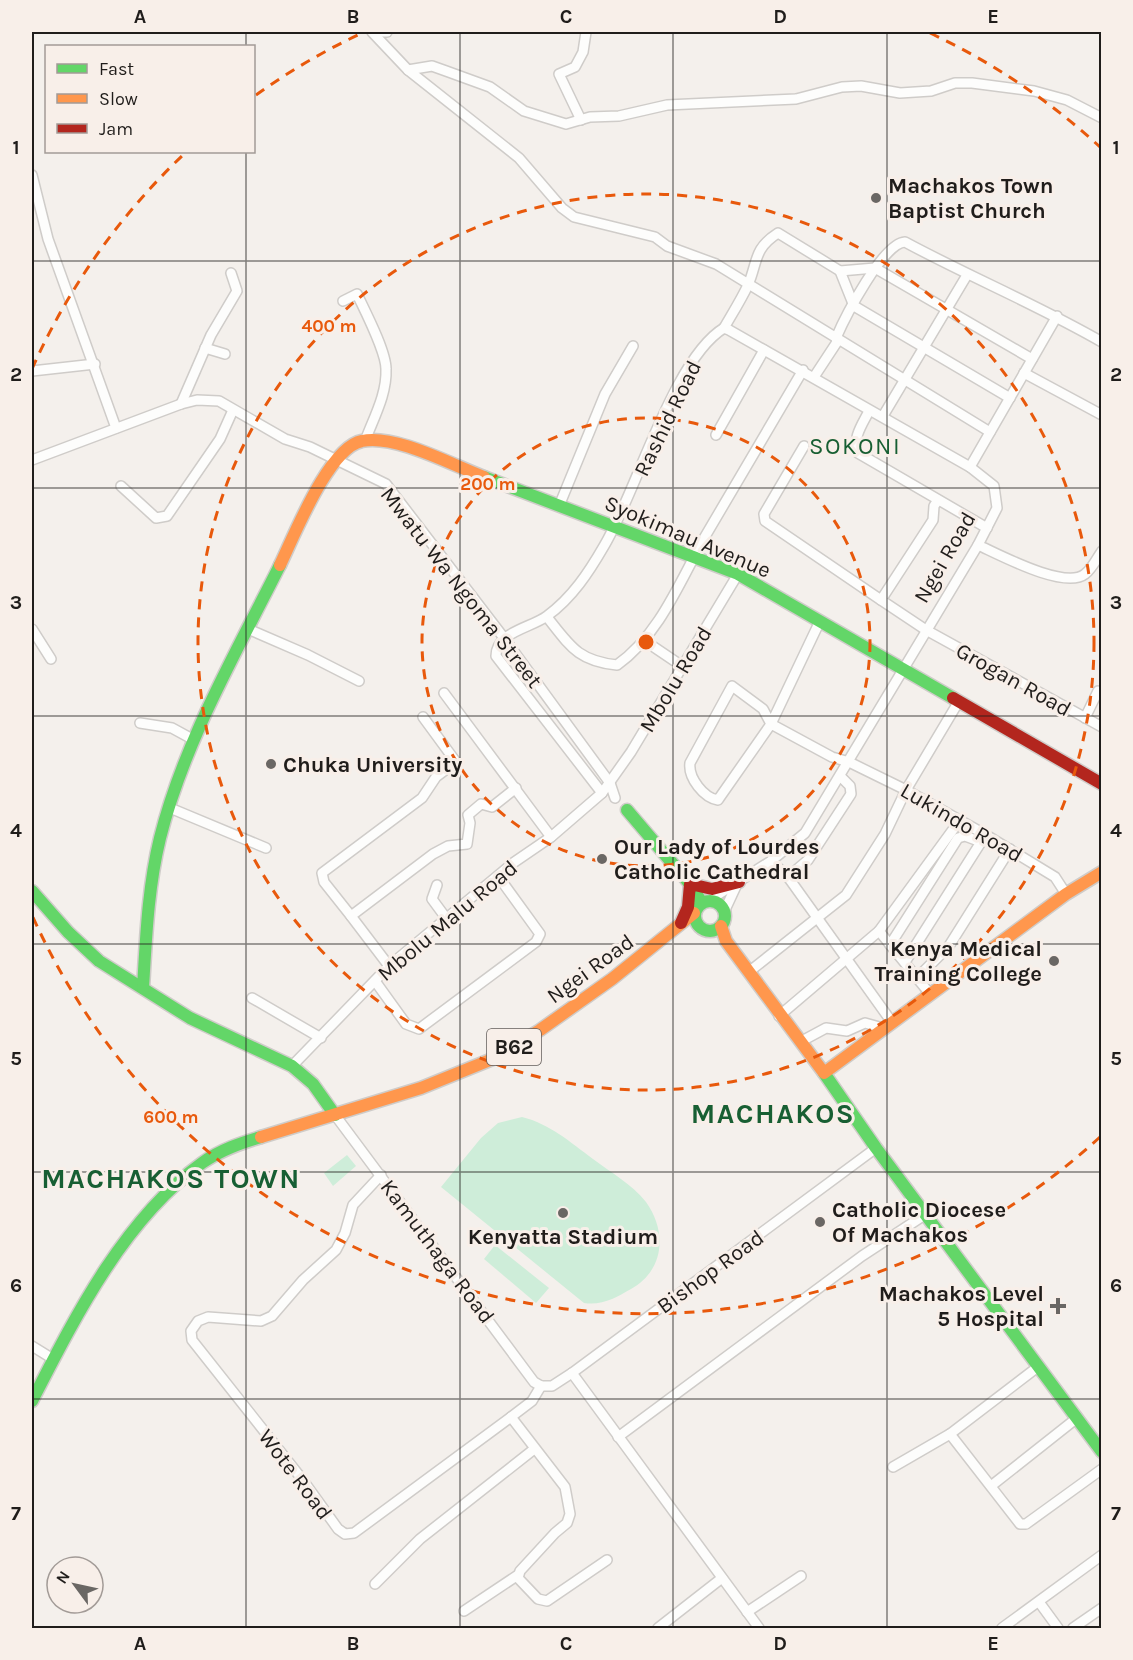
<svg xmlns="http://www.w3.org/2000/svg" width="1133" height="1660" viewBox="0 0 1133 1660" font-family="Karla,sans-serif">
<rect width="100%" height="100%" fill="#f4f0ec"/>
<!-- green -->
<g fill="#ceedd9">
<path d="M522,1117c28,7 48,25 71,42 17,13 39,25 53,43 21,29 19,68 -15,87 -14,8 -29,17 -47,14l-143,-116 40,-49 17,-15z"/>
<polygon points="347,1155 356,1166 333,1186 324,1173"/>
<polygon points="495,1245 549,1288 536,1303 484,1259"/>
</g>
<g fill="none" stroke-linecap="round" stroke-linejoin="round">
<defs>
<g id="street">
<polyline points="372,32 408,70 519,158 562,208 574,217 655,237 667,246 716,264 990,432"/>
<polyline points="373,32 387,32"/>
<polyline points="408,70 432,66 446,71 490,87 524,111 566,124 590,117 619,116 667,105 796,99 842,87 861,86 900,93 931,91 955,83 972,83 1034,91 1067,100 1102,118"/>
<polyline points="581,120 559,74 575,67 583,52 586,32"/>
<polyline points="32,175 48,239 116,428"/>
<polyline points="840,271 875,268 1032,359"/>
<path d="M343,301l14,-7c8,17 29,57 29,75 1,25 -12,48 -21,72"/>
<path d="M724,328c8,-14 17,-28 24,-43 10,-23 5,-36 30,-52l62,38 14,35 156,92"/>
<polyline points="205,348 225,354"/>
<polyline points="32,371 95,364"/>
<polyline points="1024,373 1102,415"/>
<path d="M814,377l23,-35 -1,-4c9,-21 47,-95 69,-96 65,35 133,63 197,100"/>
<polyline points="181,404 211,335 237,291 231,273"/>
<path d="M869,411c-7,14 -17,27 -11,42l129,75"/>
<polyline points="883,416 967,275"/>
<polyline points="716,435 764,350"/>
<polyline points="804,446 764,514 765,521 881,600 933,520 934,506 938,500"/>
<polyline points="32,460 181,404 197,400 219,401 285,439 310,447 386,484 504,638 610,783 615,798"/>
<polyline points="121,486 156,518 167,516 220,439 233,410"/>
<polyline points="559,506 605,394 633,346"/>
<path d="M978,545c22,10 87,45 107,29 7,-5 12,-16 17,-23"/>
<polyline points="881,600 926,630 1102,727"/>
<path d="M547,617c23,29 31,44 70,48 41,-29 62,-81 86,-125l100,-170"/>
<path d="M820,621l-49,103 -51,73 -2,3c-14,-2 -30,-22 -28,-37l42,-77 31,23 8,15 61,33 17,5 57,28 80,45 69,42 11,17"/>
<polyline points="32,629 51,659"/>
<polyline points="248,629 308,655 359,681"/>
<polyline points="645,641 682,666"/>
<polyline points="444,693 551,837"/>
<polyline points="1085,718 1098,691"/>
<polyline points="140,723 172,728 194,740"/>
<path d="M602,793l-106,-137c0,-24 35,-28 51,-40 25,-18 42,-44 57,-70 33,-55 69,-187 120,-218l5,2 241,137"/>
<polyline points="170,808 266,848"/>
<polyline points="771,861 788,877 891,1021"/>
<polyline points="788,877 808,860 851,794 850,786 840,776"/>
<polyline points="437,885 432,899 446,918"/>
<polyline points="708,901 771,861 805,833 978,545 997,508 994,486 970,467 1057,316"/>
<polyline points="724,912 737,884"/>
<polyline points="351,916 324,882 322,873 422,798 436,777 456,762 423,717"/>
<polyline points="879,931 960,820"/>
<polyline points="890,945 958,838 965,836 981,842"/>
<polyline points="905,962 983,839"/>
<polyline points="389,966 351,916 433,854 448,846 467,844 470,823 468,815 481,804 492,807 516,788"/>
<polyline points="750,971 846,895 885,834 906,790 959,701"/>
<polyline points="917,978 949,946 1010,849"/>
<polyline points="375,981 406,1024 419,1029 536,942 540,934 498,876"/>
<polyline points="252,998 321,1038"/>
<polyline points="779,1016 879,931 930,994"/>
<polyline points="800,1042 826,1028 847,1031 865,1023 883,1028"/>
<polyline points="292,1066 389,966 513,863 551,837 602,793 631,752 738,574"/>
<polyline points="335,1115 534,1382 541,1386"/>
<polyline points="381,1175 353,1205 345,1233 336,1250 303,1280 272,1316 261,1321 208,1317 198,1321 191,1331 192,1340 302,1479 338,1529 345,1534 354,1533 511,1417 532,1401 541,1386"/>
<polyline points="32,1346 53,1359"/>
<polyline points="572,1373 759,1628"/>
<polyline points="541,1386 552,1386 572,1373 876,1148"/>
<polyline points="511,1417 565,1487 570,1514 567,1523 555,1533 520,1571 518,1578 538,1599 547,1601 607,1560"/>
<polyline points="950,1434 1020,1524 1026,1524 1102,1469"/>
<polyline points="618,1437 862,1256 926,1214"/>
<polyline points="893,1467 950,1434 1039,1366"/>
<polyline points="991,1486 1077,1418"/>
<polyline points="375,1584 420,1539 533,1450"/>
<polyline points="1039,1602 1058,1628"/>
<polyline points="464,1611 518,1575"/>
<polyline points="747,1612 801,1576"/>
<polyline points="658,1628 722,1578"/>
<polyline points="1002,1628 1102,1555"/>
<polyline points="1073,1628 1102,1608"/>
</g>
<g id="fast">
<polyline points="484,477 738,574 953,698"/>
<polyline points="627,810 690,884 702,903"/>
<polyline points="32,891 68,932 99,961 190,1018 292,1066 313,1084 335,1115"/>
<circle cx="710" cy="916" r="15"/>
<path d="M143,988c3,-50 5,-101 17,-150 24,-96 76,-185 120,-273"/>
<polyline points="824,1073 876,1148 1102,1452"/>
<path d="M32,1401c43,-84 92,-182 170,-238 18,-13 39,-20 59,-26"/>
</g>
<g id="slow">
<path d="M280,565c14,-29 49,-118 82,-124 33,-7 90,24 122,36"/>
<polyline points="721,926 726,941 824,1073 1066,894 1102,872"/>
<polyline points="261,1137 421,1088 495,1058 540,1030 612,979 694,913"/>
</g>
<g id="jam">
<polyline points="953,698 1102,784"/>
<polyline points="681,923 688,907 690,884 712,889 739,882"/>
</g>
</defs>
<!-- street casing -->
<use href="#street" stroke="#cfccc9" stroke-width="12"/>
<!-- fast casing -->
<use href="#fast" stroke="#cfccc9" stroke-width="15"/>
<!-- slow casing -->
<use href="#slow" stroke="#cfccc9" stroke-width="15"/>
<!-- jam casing -->
<use href="#jam" stroke="#cfccc9" stroke-width="15"/>
<!-- street -->
<use href="#street" stroke="#fdfdfc" stroke-width="9"/>
<!-- fast -->
<use href="#fast" stroke="#63d668" stroke-width="12"/>
<!-- slow -->
<use href="#slow" stroke="#ff974d" stroke-width="12"/>
<!-- jam -->
<use href="#jam" stroke="#b3261e" stroke-width="12"/>
</g>
<!-- grid -->
<path fill="none" stroke="#201d1b" stroke-width="1.5" stroke-opacity="0.55" d="M246,32v14M460,32v1596M673,32v1596M887,32v1596M246,152v1476M32,261h1070M32,488h1070M32,716h1070M32,944h1070M32,1172h1070M32,1399h1070"/>
<!-- distance rings -->
<g fill="none" stroke="#e8590c" stroke-width="3" stroke-dasharray="10 8">
<circle cx="646" cy="642" r="224"/>
<circle cx="646" cy="642" r="448"/>
<path d="M1100 1137A672 672 0 0 1 32 915M32 369A672 672 0 0 1 183 155M256 95A672 672 0 0 1 362 33M930 33A672 672 0 0 1 1100 147"/>
</g>
<!-- markers -->
<g fill="#6a6764" stroke="#f8efe9" stroke-width="2">
<circle cx="876" cy="198" r="6"/>
<circle cx="271" cy="764" r="6"/>
<circle cx="602" cy="859" r="6"/>
<circle cx="1054" cy="961" r="6"/>
<circle cx="563" cy="1213" r="6"/>
<circle cx="820" cy="1222" r="6"/>
<path d="M1055 1297h6v6h6v6h-6v6h-6v-6h-6v-6h6z"/>
</g>
<g text-anchor="middle" stroke-width="6" stroke-linejoin="round" paint-order="stroke">
<!-- shield labels -->
<rect fill="#f8efe9" stroke="#615c59" stroke-width="1.5" x="487" y="1029" width="54" height="36" rx="4.5"/>
<g font-size="21" font-weight="bold" fill="#201d1b">
<text x="514" y="1054">B62</text>
</g>
<!-- poi labels -->
<g font-size="22" font-weight="bold" fill="#201d1b" stroke="#f8efe9" text-anchor="start">
<text x="888" y="193">Machakos Town<tspan x="888" dy="25">Baptist Church</tspan></text>
<text x="283" y="772">Chuka University</text>
<text x="614" y="854">Our Lady of Lourdes<tspan x="614" dy="25">Catholic Cathedral</tspan></text>
<text x="1042" y="956" text-anchor="end">Kenya Medical<tspan x="1042" dy="25">Training College</tspan></text>
<text x="832" y="1217">Catholic Diocese<tspan x="832" dy="25">Of Machakos</tspan></text>
<text x="563" y="1244" text-anchor="middle">Kenyatta Stadium</text>
<text x="1044" y="1301" text-anchor="end">Machakos Level<tspan x="1044" dy="25">5 Hospital</tspan></text>
</g>
<!-- street labels -->
<g font-size="22" fill="#201d1b" stroke="#f8efe9">
<text transform="translate(667 418) rotate(-64)" y="8">Rashid Road</text>
<text transform="translate(688 536) rotate(23)" y="8">Syokimau Avenue</text>
<text transform="translate(944 557) rotate(-60)" y="8">Ngei Road</text>
<text transform="translate(462 587) rotate(52)" y="8">Mwatu Wa Ngoma Street</text>
<text transform="translate(675 679) rotate(-59)" y="8">Mbolu Road</text>
<text transform="translate(1014 679) rotate(29)" y="8">Grogan Road</text>
<text transform="translate(962 822) rotate(30)" y="8">Lukindo Road</text>
<text transform="translate(447 920) rotate(-40)" y="8">Mbolu Malu Road</text>
<text transform="translate(590 968) rotate(-36)" y="8">Ngei Road</text>
<text transform="translate(438 1251) rotate(53)" y="8">Kamuthaga Road</text>
<text transform="translate(710 1271) rotate(-36)" y="8">Bishop Road</text>
<text transform="translate(296 1474) rotate(53)" y="8">Wote Road</text>
</g>
<!-- neighbourhood labels -->
<g font-size="24" letter-spacing="1.5" fill="#185f33" stroke="#f8efe9">
<text x="855" y="454">SOKONI</text>
</g>
<!-- district labels -->
<g font-size="28" font-weight="bold" letter-spacing="1.5" fill="#185f33" stroke="#f8efe9">
<text x="773" y="1123">MACHAKOS</text>
<text x="171" y="1188">MACHAKOS TOWN</text>
</g>
</g>
<circle cx="646" cy="642" r="9" fill="#e8590c" stroke="#f8efe9" stroke-width="3"/>
<g font-size="18" text-anchor="middle" font-weight="bold" fill="#e8590c" stroke="#f8efe9" stroke-width="6" stroke-linejoin="round" paint-order="stroke">
<text x="329" y="332">400 m</text>
<text x="488" y="490">200 m</text>
<text x="171" y="1123">600 m</text>
</g>
<!-- border -->
<rect width="1133" height="1660" fill="none" stroke="#f8efe9" stroke-width="66"/>
<!-- legend -->
<rect x="45" y="45" width="210" height="108" fill="#f8efe9" stroke="#a29b97" stroke-width="1.5"/>
<rect x="57" y="64" width="30" height="9" fill="#63d668" stroke="#a29b97" stroke-width="1.5"/>
<text x="99" y="75" font-size="18" fill="#201d1b">Fast</text>
<rect x="57" y="94" width="30" height="9" fill="#ff974d" stroke="#a29b97" stroke-width="1.5"/>
<text x="99" y="105" font-size="18" fill="#201d1b">Slow</text>
<rect x="57" y="124" width="30" height="9" fill="#b3261e" stroke="#a29b97" stroke-width="1.5"/>
<text x="99" y="135" font-size="18" fill="#201d1b">Jam</text>
<!-- north arrow -->
<g transform="translate(75 1585) rotate(303)"><circle r="28" fill="#f8efe9" stroke="#a29b97" stroke-width="1.5"/>
<path d="M0-4.5L10 22L0 15L-10 22Z" fill="#6a6764"/>
<text y="-9" font-size="16" font-weight="bold" text-anchor="middle" fill="#201d1b">N</text>
</g>
<rect x="33" y="33" width="1067" height="1594" fill="none" stroke="#201d1b" stroke-width="2"/>
<g font-size="20" text-anchor="middle" font-weight="bold" fill="#201d1b">
<text x="140" y="23">A</text>
<text x="353" y="23">B</text>
<text x="566" y="23">C</text>
<text x="780" y="23">D</text>
<text x="993" y="23">E</text>
<text x="16" y="154">1</text>
<text x="1116" y="154">1</text>
<text x="16" y="381">2</text>
<text x="1116" y="381">2</text>
<text x="16" y="609">3</text>
<text x="1116" y="609">3</text>
<text x="16" y="837">4</text>
<text x="1116" y="837">4</text>
<text x="16" y="1065">5</text>
<text x="1116" y="1065">5</text>
<text x="16" y="1292">6</text>
<text x="1116" y="1292">6</text>
<text x="16" y="1520">7</text>
<text x="1116" y="1520">7</text>
<text x="140" y="1650">A</text>
<text x="353" y="1650">B</text>
<text x="566" y="1650">C</text>
<text x="780" y="1650">D</text>
<text x="993" y="1650">E</text>
</g>
</svg>
